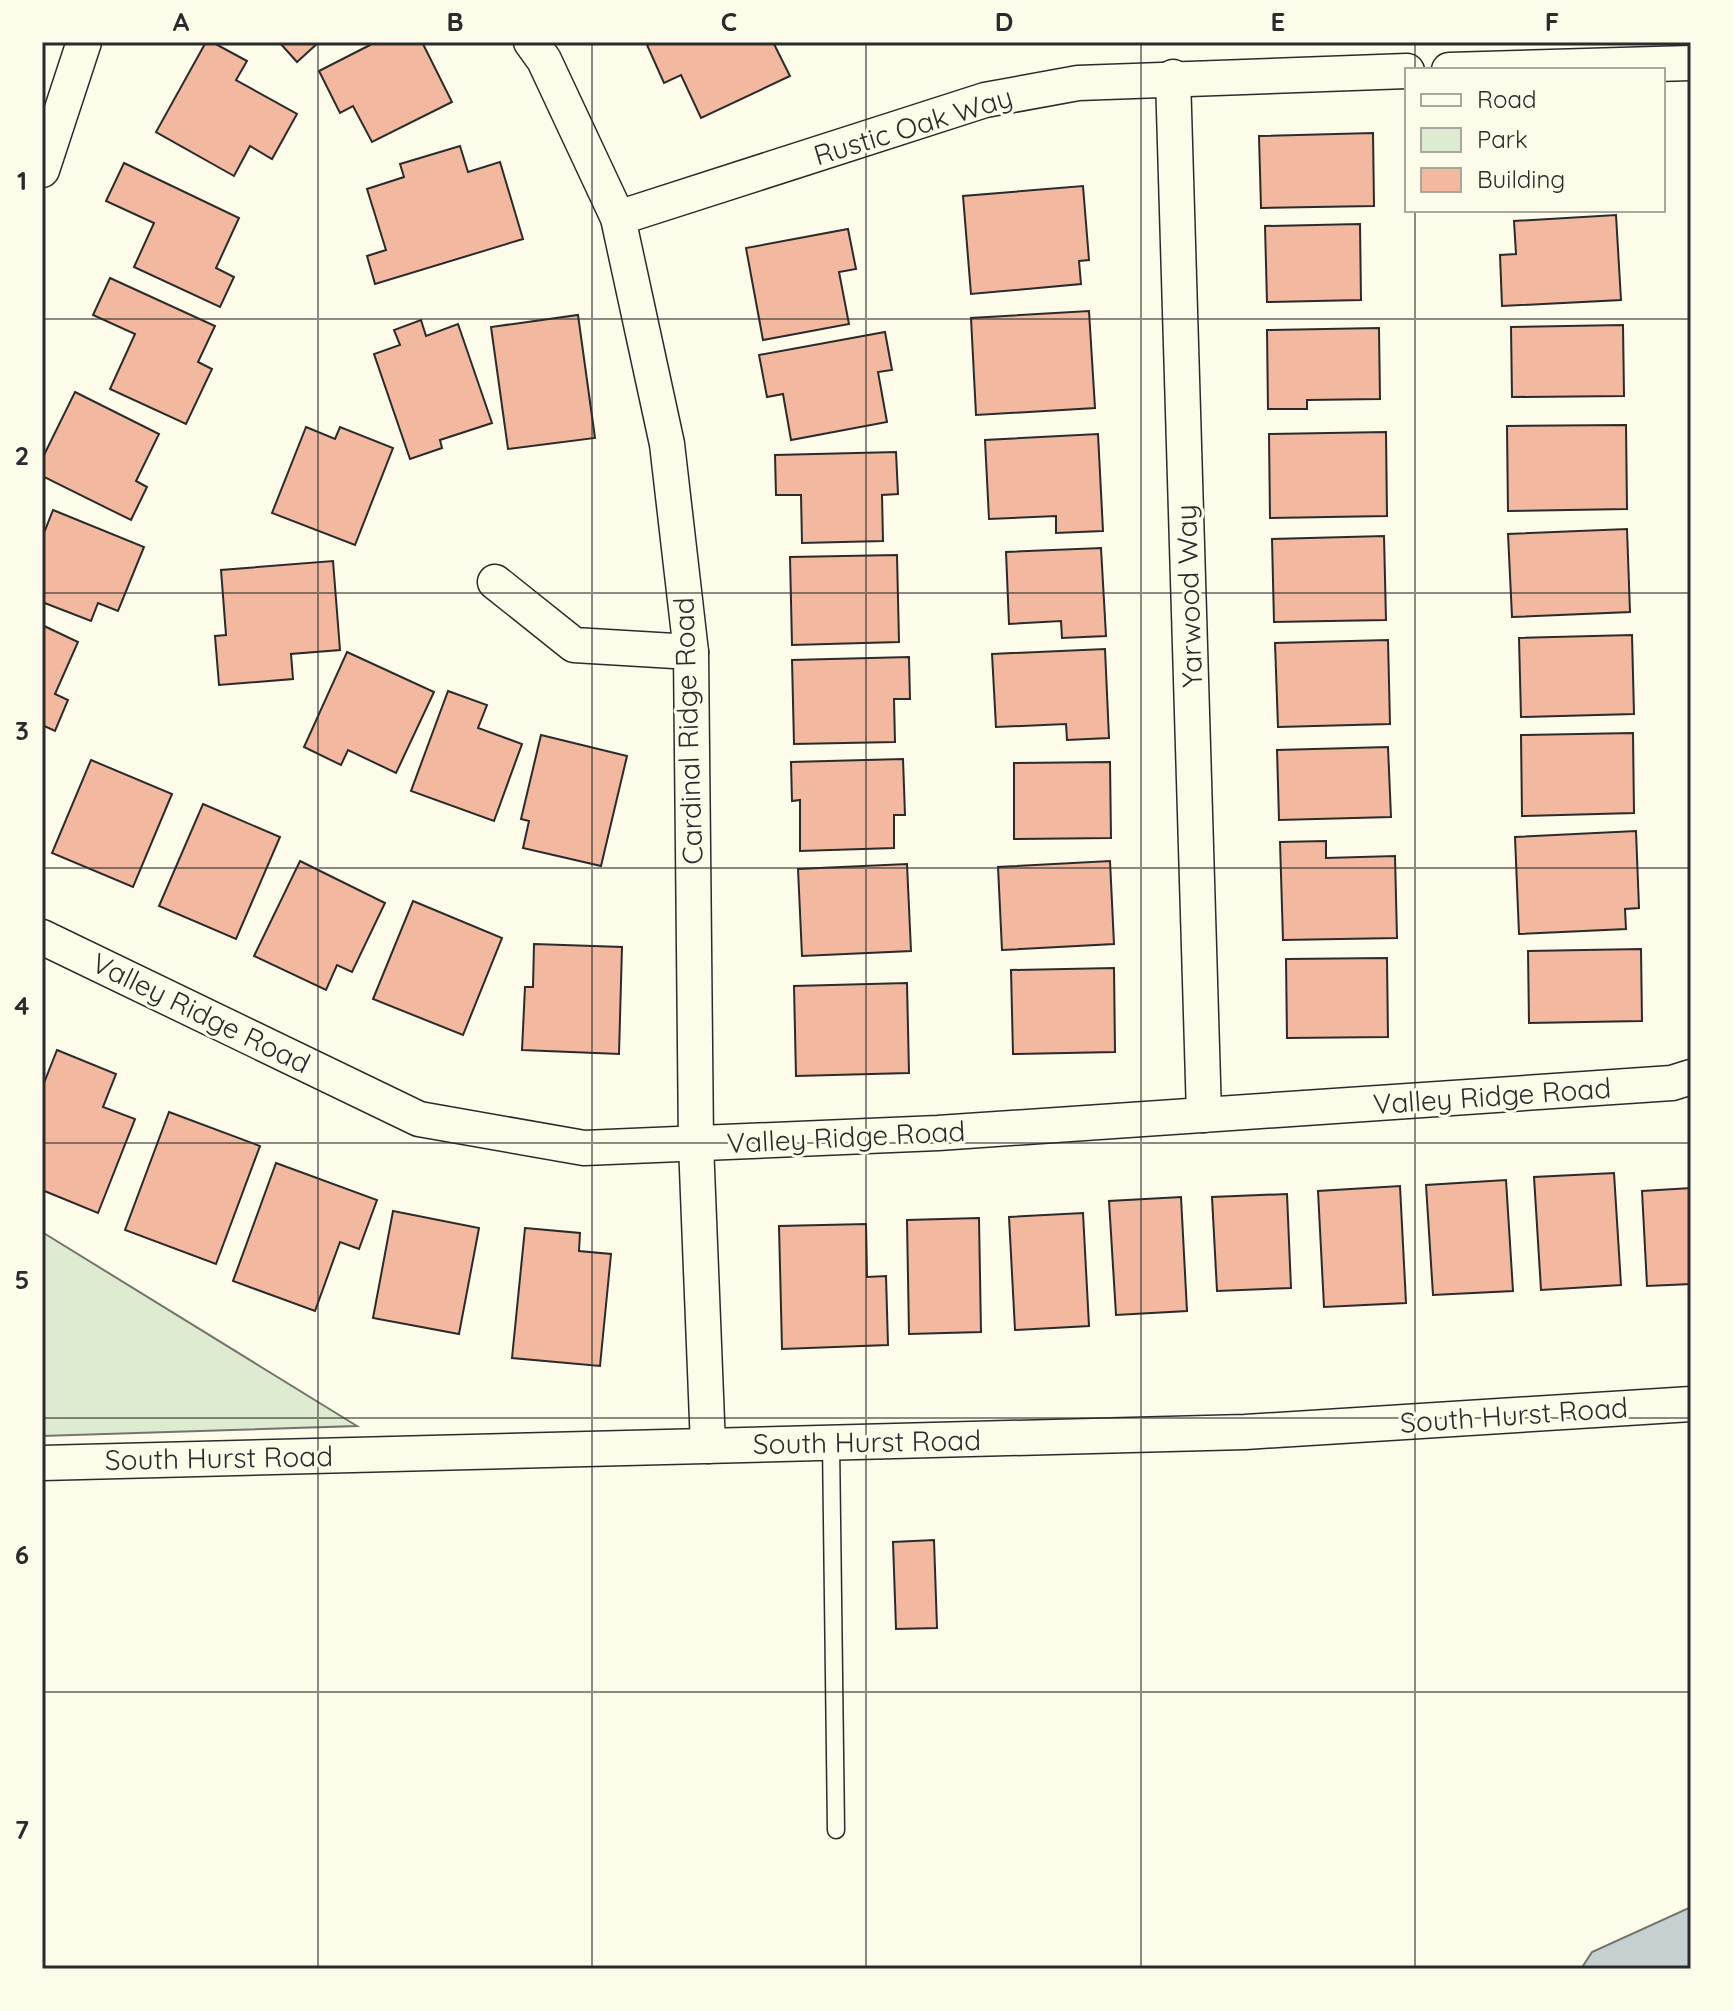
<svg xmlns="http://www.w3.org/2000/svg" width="1733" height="2011" viewBox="0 0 1733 2011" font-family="Quicksand,sans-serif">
<rect width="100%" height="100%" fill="#fdfbea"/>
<!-- green -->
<polygon fill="#deebd1" stroke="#74746e" stroke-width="2" points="42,1232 357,1426 42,1436"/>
<!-- water -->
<polygon fill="#c7d0d0" stroke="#74746e" stroke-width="2" points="1691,1907 1691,1969 1581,1969 1592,1952"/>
<!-- building -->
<g fill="#f2b8a0" stroke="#2b2b2b" stroke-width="2">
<polygon points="206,42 212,42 247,61 236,80 297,114 272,159 250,146 234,176 156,132"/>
<polygon points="279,42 319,42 297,62"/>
<polygon points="368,42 422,42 452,102 372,142 353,106 340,113 319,71 370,45"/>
<polygon points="654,42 773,42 790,76 701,118 681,75 664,83 647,45"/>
<polygon points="1373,133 1374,206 1261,208 1259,136"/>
<polygon points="460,146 468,172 500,162 523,239 375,284 367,256 386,250 367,189 404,177 400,164"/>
<polygon points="124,163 239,218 216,268 234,277 220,307 134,267 154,223 106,201"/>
<polygon points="1083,186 1089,260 1079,261 1081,284 971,294 963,196"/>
<polygon points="1616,215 1621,300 1502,306 1500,255 1516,254 1514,221"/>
<polygon points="1360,224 1361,300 1267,302 1265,226"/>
<polygon points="848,229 856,269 839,272 849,324 763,340 746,248"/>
<polygon points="110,278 215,326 198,362 212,369 186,424 110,389 135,334 93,315"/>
<polygon points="1089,311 1095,408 976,415 971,318"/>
<polygon points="578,315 595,438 508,449 491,327"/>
<polygon points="421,320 426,336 458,324 492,423 440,440 442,448 410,459 374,354 400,345 394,330"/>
<polygon points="1623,325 1624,396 1512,397 1511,327"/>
<polygon points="1379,328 1380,399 1307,400 1307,409 1268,409 1267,330"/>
<polygon points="885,332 892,370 878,372 887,422 791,440 783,394 767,397 759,355"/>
<polygon points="75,392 159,434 136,481 147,487 131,520 42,476 42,459"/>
<polygon points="1626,425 1627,509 1508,511 1507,426"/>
<polygon points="306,427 335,439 340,427 393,448 355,545 272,513"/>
<polygon points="1386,432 1387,516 1270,518 1269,434"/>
<polygon points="1098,434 1103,531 1056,533 1056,516 989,519 985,440"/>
<polygon points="896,452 898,494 882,495 883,541 802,543 801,495 776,495 775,455"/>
<polygon points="53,510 144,547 118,611 98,603 91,621 42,602 42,538"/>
<polygon points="1627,529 1630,612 1512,617 1508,534"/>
<polygon points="1384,536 1386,620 1274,622 1272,539"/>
<polygon points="1101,548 1106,636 1062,638 1061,621 1009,624 1006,552"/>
<polygon points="897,555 899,642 792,645 790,557"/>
<polygon points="333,561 340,650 291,654 293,679 219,685 215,636 226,635 221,570"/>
<polygon points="42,625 78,642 55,694 68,700 55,731 42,725"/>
<polygon points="1632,635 1634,714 1521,717 1519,638"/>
<polygon points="1388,640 1390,724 1278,727 1275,643"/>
<polygon points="1105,649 1109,738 1067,740 1066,724 996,727 992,654"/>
<polygon points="347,652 434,692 396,773 348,750 341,765 304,747"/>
<polygon points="909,657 910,699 894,699 895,742 794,744 792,660"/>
<polygon points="448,691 487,705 478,728 522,744 494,821 411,791"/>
<polygon points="1633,733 1634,813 1522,816 1521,735"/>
<polygon points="541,735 627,756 601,866 523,848 529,821 521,819"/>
<polygon points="1388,747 1391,817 1279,820 1277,750"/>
<polygon points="903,759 905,815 894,815 894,848 800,851 800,800 792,801 791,762"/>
<polygon points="91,760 172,794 133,887 52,853"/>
<polygon points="1110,762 1111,838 1014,839 1014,763"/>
<polygon points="203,804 280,837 236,939 159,906"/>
<polygon points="1636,831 1639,908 1625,909 1626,929 1519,934 1515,837"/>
<polygon points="1326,841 1326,858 1395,856 1397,938 1283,940 1280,842"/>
<polygon points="300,861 385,903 352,972 337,965 326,990 254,956"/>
<polygon points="1110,861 1114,944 1002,950 998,867"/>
<polygon points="907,864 911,951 802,956 798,869"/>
<polygon points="413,901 502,938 463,1035 373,999"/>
<polygon points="534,944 622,947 619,1054 522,1050 525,987 533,987"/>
<polygon points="1641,949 1642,1021 1529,1023 1528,951"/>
<polygon points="1387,958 1388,1037 1287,1038 1286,959"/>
<polygon points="1114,968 1115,1052 1013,1054 1011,970"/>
<polygon points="907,983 909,1073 796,1076 794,986"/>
<polygon points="57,1050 116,1074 103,1107 135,1119 98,1213 42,1190 42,1088"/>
<polygon points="169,1112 260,1146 216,1264 125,1230"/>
<polygon points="276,1163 377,1200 359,1249 340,1242 315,1311 233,1281"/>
<polygon points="1614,1173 1621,1285 1541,1290 1534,1177"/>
<polygon points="1506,1180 1513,1291 1433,1295 1426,1185"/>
<polygon points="1400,1186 1406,1303 1324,1307 1318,1191"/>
<polygon points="1691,1188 1691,1284 1647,1286 1642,1191"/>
<polygon points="1287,1194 1291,1288 1217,1291 1212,1197"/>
<polygon points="1181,1197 1187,1311 1116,1315 1109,1201"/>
<polygon points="393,1211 479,1228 459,1334 373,1318"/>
<polygon points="1083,1213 1089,1326 1015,1330 1009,1217"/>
<polygon points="979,1218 981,1332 909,1334 907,1220"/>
<polygon points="866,1224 867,1277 886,1276 888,1345 782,1349 779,1226"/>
<polygon points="525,1228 580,1233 579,1251 611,1254 600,1366 512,1358"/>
<polygon points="934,1540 937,1628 896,1629 893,1542"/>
</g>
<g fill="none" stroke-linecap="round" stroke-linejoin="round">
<defs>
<polyline id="lane" points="831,1443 836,1830"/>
<g id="street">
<polyline points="531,42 544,60 618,218 667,444 691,652 696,1144 708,1446"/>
<polyline points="1449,70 1691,63"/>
<polyline points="1173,77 1204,1115"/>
<polyline points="42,170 84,42"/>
<polyline points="618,218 985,100 1078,83 1407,71"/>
<polyline points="495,582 574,645 691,652"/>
<polyline points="42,937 419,1119 584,1148 938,1133 1672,1083 1691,1077"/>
<polyline points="42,1463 1245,1432 1691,1404"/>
</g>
</defs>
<!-- lane casing -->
<use href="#lane" stroke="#2b2b2b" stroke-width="19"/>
<!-- street casing -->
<use href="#street" stroke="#2b2b2b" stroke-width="37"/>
<!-- lane -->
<use href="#lane" stroke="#fdfbea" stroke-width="16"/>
<!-- street -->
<use href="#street" stroke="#fdfbea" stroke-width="34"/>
</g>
<!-- grid -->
<path fill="none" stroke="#2b2b2b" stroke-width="2" stroke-opacity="0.55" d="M318,42v1927M592,42v1927M866,42v1927M1141,42v1927M1415,42v28M1415,210v1759M42,319h1649M42,593h1649M42,868h1649M42,1143h1649M42,1418h1649M42,1692h1649"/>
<g text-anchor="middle" stroke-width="6" stroke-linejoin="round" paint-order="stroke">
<!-- street labels -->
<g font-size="28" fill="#2b2b2b" stroke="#fdfbea">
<text transform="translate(913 126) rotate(-17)" y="10">Rustic Oak Way</text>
<text transform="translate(1189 596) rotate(-92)" y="10">Yarwood Way</text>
<text transform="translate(688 731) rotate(-92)" y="10">Cardinal Ridge Road</text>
<text transform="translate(201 1013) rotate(26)" y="10">Valley Ridge Road</text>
<text transform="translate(1492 1096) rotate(-4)" y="10">Valley Ridge Road</text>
<text transform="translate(846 1137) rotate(-3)" y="10">Valley Ridge Road</text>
<text transform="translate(1514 1415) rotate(-4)" y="10">South Hurst Road</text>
<text transform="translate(867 1442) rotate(-1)" y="10">South Hurst Road</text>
<text transform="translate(219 1458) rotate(-1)" y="10">South Hurst Road</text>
</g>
</g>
<!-- border -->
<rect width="1733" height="2011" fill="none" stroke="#fdfbea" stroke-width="88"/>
<!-- legend -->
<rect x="1405" y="68" width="260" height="144" fill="#fdfbea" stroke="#a9a89e" stroke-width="2"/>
<rect x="1421" y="94" width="40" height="12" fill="#fdfbea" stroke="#a9a89e" stroke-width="2"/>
<text x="1477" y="108" font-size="24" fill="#2b2b2b">Road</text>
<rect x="1421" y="128" width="40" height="24" fill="#deebd1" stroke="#a9a89e" stroke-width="2"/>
<text x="1477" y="148" font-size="24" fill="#2b2b2b">Park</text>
<rect x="1421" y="168" width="40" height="24" fill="#f2b8a0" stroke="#a9a89e" stroke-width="2"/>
<text x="1477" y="188" font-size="24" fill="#2b2b2b">Building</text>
<rect x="44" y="44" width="1645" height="1923" fill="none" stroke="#2b2b2b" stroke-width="3"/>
<g font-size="26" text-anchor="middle" font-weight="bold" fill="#2b2b2b">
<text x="181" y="31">A</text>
<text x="455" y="31">B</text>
<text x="729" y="31">C</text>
<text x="1004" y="31">D</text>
<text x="1278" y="31">E</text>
<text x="1552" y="31">F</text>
<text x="22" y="190">1</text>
<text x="22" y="465">2</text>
<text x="22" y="740">3</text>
<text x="22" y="1015">4</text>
<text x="22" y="1289">5</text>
<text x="22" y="1564">6</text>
<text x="22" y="1839">7</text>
</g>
</svg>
